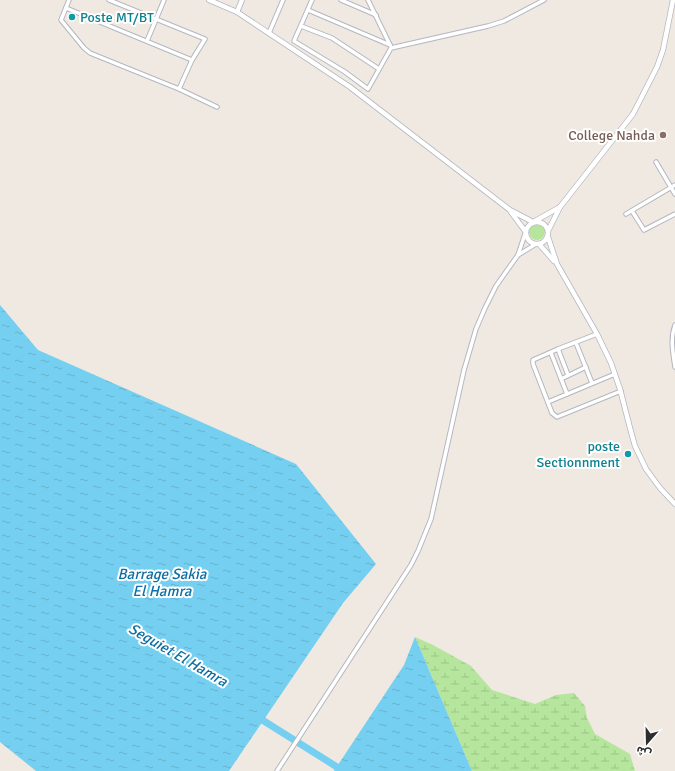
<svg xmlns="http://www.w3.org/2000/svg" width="675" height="771" viewBox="0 0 675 771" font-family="Signika,'Noto Sans Arabic',sans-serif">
<defs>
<pattern id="wetland-marsh" width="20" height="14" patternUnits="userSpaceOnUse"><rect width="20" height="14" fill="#b6e59e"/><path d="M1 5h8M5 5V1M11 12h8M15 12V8" fill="none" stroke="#9dc588"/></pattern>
<pattern id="water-ripples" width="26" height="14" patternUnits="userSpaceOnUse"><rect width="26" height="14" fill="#75cff0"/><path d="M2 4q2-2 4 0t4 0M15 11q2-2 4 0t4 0" fill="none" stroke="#66b2ce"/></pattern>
</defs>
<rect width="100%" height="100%" fill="#efe9e1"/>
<!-- wetland -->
<polygon fill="url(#wetland-marsh)" points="415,637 433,645 471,666 492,690 535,704 556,695 574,693 585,706 587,718 595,734 630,754 635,771 472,771"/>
<!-- park -->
<circle fill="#b6e59e" cx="537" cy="232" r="8"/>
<!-- water -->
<g fill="url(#water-ripples)">
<polygon points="0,305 38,350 296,464 376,564 343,603 229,771 36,771 0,742"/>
<polygon points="415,637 472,771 334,771 404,665"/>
</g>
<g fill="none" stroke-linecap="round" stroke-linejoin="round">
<!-- river -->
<polyline stroke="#75cff0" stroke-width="7" points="256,716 337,767 340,771"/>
<defs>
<g id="street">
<polyline points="69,0 61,20 84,48 90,53 179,89 217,107"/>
<polyline points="109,0 205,39 192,60 179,89"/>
<polyline points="312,0 294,41 345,72 368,89 391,48 488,26 504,21 544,0"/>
<polyline points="341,0 376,15"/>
<polyline points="368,0 390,45"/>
<polyline points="66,8 192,60"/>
<polyline points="308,10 390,45"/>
<polyline points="301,26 332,38 379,69"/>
<polyline points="269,33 283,0"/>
<polyline points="147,41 164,0"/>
<polyline points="656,162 675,194"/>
<polyline points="632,211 644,230 675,214"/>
<polyline points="626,214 675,185"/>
<polyline points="518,255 536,244"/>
<path d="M675,325c-5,14 -2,28 0,42"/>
<polyline points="597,334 558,349 533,360 533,364 552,413 557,417 621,391"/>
<polyline points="576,343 592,383"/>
<polyline points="558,349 568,375"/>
<polyline points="551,353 567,394"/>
<polyline points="561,379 586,367"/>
<polyline points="548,402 615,374"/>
<polyline points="277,771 411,565 418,551 431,519 464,370 476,329 485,308 496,286 518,255 525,234"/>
</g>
<g id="secondary">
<polyline points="209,0 237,12 350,87 510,210 533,222"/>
<polyline points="237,12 242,0"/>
<polyline points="511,212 525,231"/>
<polyline points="535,221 560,207"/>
<circle cx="537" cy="233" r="11"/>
<polyline points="548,231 560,207 633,114 657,67 663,50 673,0"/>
<polyline points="548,237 557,264 597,334 611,363 620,389 630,428 635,446 646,469 660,488 675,504"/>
<polyline points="539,244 554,261"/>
</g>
</defs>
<!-- street casing -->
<use href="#street" stroke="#b4b7c1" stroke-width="5.5"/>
<!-- secondary casing -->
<use href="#secondary" stroke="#b4b7c1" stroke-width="6"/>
<!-- street -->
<use href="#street" stroke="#fff" stroke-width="3.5"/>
<!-- secondary -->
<use href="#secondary" stroke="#fff" stroke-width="4.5"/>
</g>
<!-- markers -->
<g fill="#0f9aa8" stroke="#fff" stroke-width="1.5">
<circle cx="72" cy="17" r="4"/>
<circle cx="628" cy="454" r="4"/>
</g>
<circle fill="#8d6e63" stroke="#fff" stroke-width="1.5" cx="663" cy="135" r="4"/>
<g text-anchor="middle" stroke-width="4" stroke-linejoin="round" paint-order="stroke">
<!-- culture labels -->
<g font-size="14" fill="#0d838f" stroke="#fff" text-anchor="start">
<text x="80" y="22">Poste MT/BT</text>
<text x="620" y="451" text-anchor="end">poste<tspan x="620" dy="16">Sectionnment</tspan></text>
</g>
<!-- education labels -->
<g font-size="14" fill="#785e54" stroke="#fff" text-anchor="end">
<text x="655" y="140">College Nahda</text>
</g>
<!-- water labels -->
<g font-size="15" font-style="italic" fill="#0d6fa3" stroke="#fff">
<text x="162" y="579">Barrage Sakia<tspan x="162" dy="17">El Hamra</tspan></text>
<text transform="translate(178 655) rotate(30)" y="5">Seguiet El Hamra</text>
</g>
</g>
<!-- north arrow -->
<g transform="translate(647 743) rotate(200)" stroke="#ffffff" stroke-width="3" paint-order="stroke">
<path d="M0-3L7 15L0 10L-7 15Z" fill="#2e2e2e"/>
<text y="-6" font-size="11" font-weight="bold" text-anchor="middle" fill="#2e2e2e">ش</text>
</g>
</svg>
